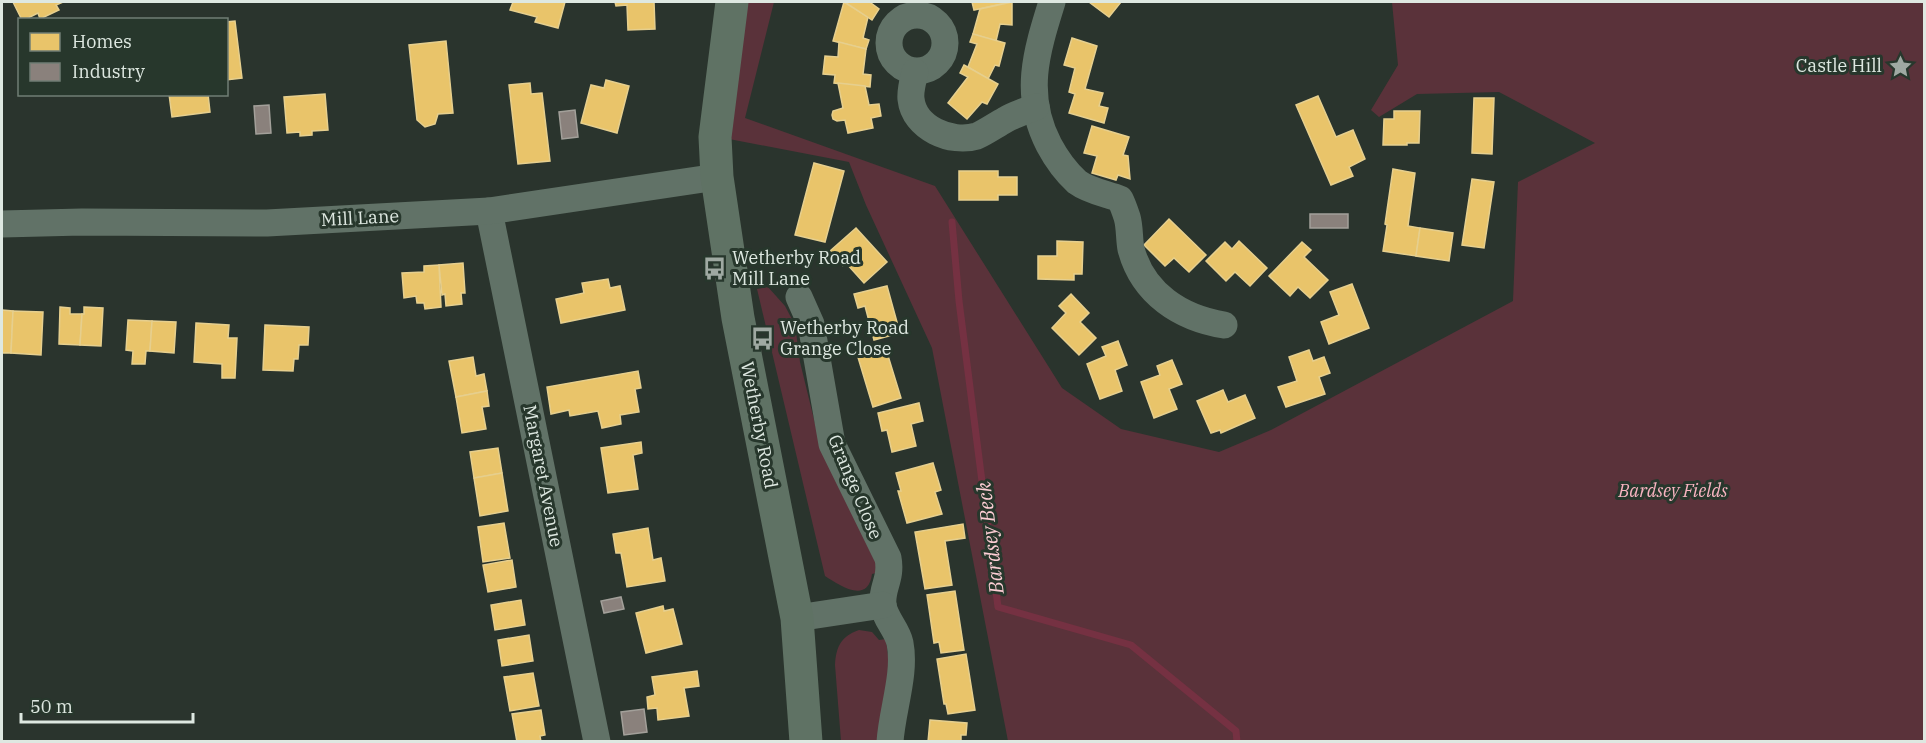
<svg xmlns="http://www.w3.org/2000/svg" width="1926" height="743" viewBox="0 0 1926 743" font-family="'IBM Plex Serif',serif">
<rect width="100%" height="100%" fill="#2a342d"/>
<!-- green -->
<g fill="#5a323a">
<polygon points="748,2 774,2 745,118 935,186 1062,388 1121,429 1219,452 1271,430 1513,301 1518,182 1595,143 1499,92 1417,94 1379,117 1371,110 1398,65 1392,2 1924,2 1924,741 1008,741 932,348 866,205 849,162 729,139"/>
<path d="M768,287l17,19 10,19 5,37 19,78 61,132 -8,2c-4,31 -33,11 -47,2l-68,-287z"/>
<path d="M859,630l13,2 7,8 7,-1 4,34 -11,68h-38l-6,-76c1,-18 6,-29 24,-35z"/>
</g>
<!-- homes -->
<g fill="#e9c46a" stroke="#e6cf8e" stroke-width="1.5">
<polygon points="13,2 63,2 56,5 59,10 40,19 38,13 24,20 22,20"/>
<polygon points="513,2 565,2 558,28 535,22 537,17 510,10"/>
<polygon points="615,2 654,2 655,29 628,30 627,5 616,6"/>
<polygon points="844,2 868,17 863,38 869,40 866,49 833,41"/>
<polygon points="845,2 872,2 871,3 879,9 872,20"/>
<polygon points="972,2 1011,2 974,10"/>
<polygon points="1012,2 1012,25 1000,24 996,41 973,34 980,9"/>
<polygon points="1089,2 1121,2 1109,17"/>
<polygon points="235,21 242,78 226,80 226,22"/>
<polygon points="973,34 1005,43 999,66 995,65 988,79 968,67 977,44 970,42"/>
<polygon points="1072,38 1097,46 1085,89 1103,93 1099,106 1108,108 1104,123 1069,113 1075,94 1069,92 1075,68 1064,65"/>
<polygon points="446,41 453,113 438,114 435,124 425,127 417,120 409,45"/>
<polygon points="839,42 866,49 863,74 871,75 870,87 834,83 835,75 823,74 825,56 838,57"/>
<polygon points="964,65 998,84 987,104 982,102 967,119 948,103 968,77 960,73"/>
<polygon points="606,80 629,86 617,133 581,123 591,85 604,88"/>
<polygon points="530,83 531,94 542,93 550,161 518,164 509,85"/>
<polygon points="838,83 865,86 869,105 879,104 881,116 871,118 873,128 848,133 845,120 837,121 833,119 832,115 833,111 843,108"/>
<polygon points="169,94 208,94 210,112 172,117"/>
<polygon points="325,94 328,130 312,131 312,135 300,136 300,132 287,133 284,97"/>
<polygon points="1318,96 1336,137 1353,130 1365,159 1349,167 1353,176 1331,185 1296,105"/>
<polygon points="1474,98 1494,98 1492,154 1472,153"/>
<polygon points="1394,111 1420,111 1419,143 1407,143 1407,145 1383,145 1384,119 1394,119"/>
<polygon points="1092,126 1129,137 1123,155 1128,156 1130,179 1118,175 1116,180 1092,173 1097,156 1084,153"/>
<polygon points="814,163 844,171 825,242 795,235"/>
<polygon points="1393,169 1415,173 1408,226 1420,228 1416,256 1383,251 1387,225 1385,224"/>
<polygon points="959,171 998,171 998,177 1017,177 1017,195 998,195 998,200 959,200"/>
<polygon points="1472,179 1494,182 1484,248 1462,245"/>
<polygon points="1169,219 1206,255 1189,272 1174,258 1165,266 1144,245"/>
<polygon points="856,228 887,262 864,283 846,263 843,266 830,251"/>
<polygon points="1420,228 1453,233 1449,261 1416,256"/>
<polygon points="1057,241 1083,242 1082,274 1074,274 1074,280 1038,279 1038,256 1057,256"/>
<polygon points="1239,241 1267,268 1250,286 1235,272 1226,281 1206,261 1225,242 1232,249"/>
<polygon points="1302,242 1311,250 1304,257 1328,280 1310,298 1298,287 1290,296 1269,276"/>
<polygon points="463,263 465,293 461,293 462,304 446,306 445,294 442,295 439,265"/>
<polygon points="439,265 441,307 425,309 424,303 417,303 416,296 404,298 402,273 424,272 424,266"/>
<polygon points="608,279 610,288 620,286 625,310 561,323 556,299 584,293 582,283"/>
<polygon points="1352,284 1369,328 1329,344 1321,322 1339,315 1330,292"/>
<polygon points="887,286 900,333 874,340 865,306 858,308 854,294"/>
<polygon points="1071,294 1089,313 1080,322 1096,338 1079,355 1052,328 1066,313 1059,306"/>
<polygon points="60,307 70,308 70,314 82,314 80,345 59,344"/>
<polygon points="84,307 103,308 101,346 80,345 82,314 84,314"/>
<polygon points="2,310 13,311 11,353 2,353"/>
<polygon points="13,311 43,312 41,355 11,353"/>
<polygon points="128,320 152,321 150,351 146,351 145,364 132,364 133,351 126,350"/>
<polygon points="152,321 176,322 174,353 150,351"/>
<polygon points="196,323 229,325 228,338 237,338 235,378 222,378 222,364 194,362"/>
<polygon points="265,325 309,327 308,345 299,345 298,359 294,359 293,371 263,370"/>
<polygon points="1118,341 1127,365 1115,370 1122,391 1100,399 1087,364 1106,356 1102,347"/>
<polygon points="885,346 901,398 873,407 857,354"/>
<polygon points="1309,350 1313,361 1324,357 1330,373 1319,377 1325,394 1286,407 1278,387 1297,381 1289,357"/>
<polygon points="473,357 476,376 484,374 487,391 456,397 449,361"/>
<polygon points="1172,360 1182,384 1169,389 1177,409 1154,418 1141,382 1160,375 1157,366"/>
<polygon points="638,371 641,388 635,389 639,412 620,415 621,424 602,428 598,411 570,416 569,410 551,414 547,387"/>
<polygon points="1223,390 1228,402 1245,395 1255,418 1221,433 1220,430 1211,433 1197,401"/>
<polygon points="487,391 489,406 482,407 486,429 462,433 456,397"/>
<polygon points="919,403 923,421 911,424 916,446 892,452 887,430 882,431 878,413"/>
<polygon points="641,442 642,453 633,455 638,489 608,493 601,448"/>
<polygon points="498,448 502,473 474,478 470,452"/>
<polygon points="933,463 941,490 935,492 942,514 907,523 898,491 901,491 896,473"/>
<polygon points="502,473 508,511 480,516 474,478"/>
<polygon points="504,523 510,558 483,562 478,527"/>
<polygon points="963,524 965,538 945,541 952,585 925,589 915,532"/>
<polygon points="648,528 653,560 661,558 665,581 627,587 621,553 616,553 613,534"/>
<polygon points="512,560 516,587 488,592 483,565"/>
<polygon points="955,591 964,650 941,653 939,642 934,643 927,595"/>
<polygon points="521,600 525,625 495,630 491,605"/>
<polygon points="663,606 664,611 673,609 682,644 646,653 636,613"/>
<polygon points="529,635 533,661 502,666 498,640"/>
<polygon points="966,654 975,710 948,714 946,704 944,704 937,659"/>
<polygon points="697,671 699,686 684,688 689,716 658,720 657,708 648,709 647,697 655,695 652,677"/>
<polygon points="533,673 539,706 510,711 504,677"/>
<polygon points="541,710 545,735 540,736 541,742 517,742 512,714"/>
<polygon points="930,720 967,723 966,735 961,735 961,742 928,742"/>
</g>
<!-- industry -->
<g fill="#8a817c" stroke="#a3a09a" stroke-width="1.5">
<polygon points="269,105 271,133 256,134 254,106"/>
<polygon points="575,110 578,137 562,139 559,112"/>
<rect x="1310" y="214" width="38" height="14"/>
<polygon points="621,597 624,609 604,613 601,601"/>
<polygon points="644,709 647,732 624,735 621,712"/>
</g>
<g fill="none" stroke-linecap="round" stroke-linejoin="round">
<!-- stream -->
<polyline stroke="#753142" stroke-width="7" points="952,222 959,301 998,607 1131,645 1236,731 1237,742"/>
<!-- minor -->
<g stroke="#617267" stroke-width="27">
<path d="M1052,2c-16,51 -29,93 -3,143 8,15 16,26 28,37 12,9 30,12 43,17 3,6 5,12 7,18 3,10 2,22 4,32 12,45 50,69 93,76"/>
<circle cx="917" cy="43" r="28"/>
<path d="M915,72c-2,8 -5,19 -4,27 3,29 40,45 66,37 9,-4 19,-11 28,-16 10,-6 21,-9 31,-13"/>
<polyline points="489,211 597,742"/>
<polyline points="2,224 82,222 267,223 489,211 717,177"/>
<path d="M799,297l12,27 21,120 56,114c4,21 -7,30 -5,47 2,14 14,24 17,38 6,31 -8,67 -10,99"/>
<polyline points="797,618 883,605"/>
</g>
<!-- major -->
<polyline stroke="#5f7264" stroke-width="33" points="732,2 715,137 717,177 738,318 797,618 806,742"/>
</g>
<!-- icons -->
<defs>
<symbol id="sight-bare" viewBox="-9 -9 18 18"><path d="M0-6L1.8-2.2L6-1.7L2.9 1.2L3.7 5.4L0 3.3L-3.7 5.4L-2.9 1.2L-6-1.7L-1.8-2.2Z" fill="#9fa9a2" stroke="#27372c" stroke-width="2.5" paint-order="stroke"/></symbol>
<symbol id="bus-bare" viewBox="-9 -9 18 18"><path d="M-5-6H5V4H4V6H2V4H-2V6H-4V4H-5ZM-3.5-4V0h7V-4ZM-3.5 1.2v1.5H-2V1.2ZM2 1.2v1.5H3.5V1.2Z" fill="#9fa9a2" stroke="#27372c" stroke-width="2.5" paint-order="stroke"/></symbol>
</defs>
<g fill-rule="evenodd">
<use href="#sight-bare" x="1884" y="50" width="33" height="33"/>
<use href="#bus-bare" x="698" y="252" width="33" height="33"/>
<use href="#bus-bare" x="746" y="322" width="33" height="33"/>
</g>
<g text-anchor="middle" stroke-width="6" stroke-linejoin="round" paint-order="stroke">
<!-- poi labels -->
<g font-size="18" fill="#dee8e1" stroke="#27372c" text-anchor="start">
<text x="1882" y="72" text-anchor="end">Castle Hill</text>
<text x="732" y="264">Wetherby Road<tspan x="732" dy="21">Mill Lane</tspan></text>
<text x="780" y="334">Wetherby Road<tspan x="780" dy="21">Grange Close</tspan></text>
</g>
<!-- street labels -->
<g font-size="18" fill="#dee8e1" stroke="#27372c">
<text transform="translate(360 218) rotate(-3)" y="6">Mill Lane</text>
<text transform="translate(759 425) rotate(79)" y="6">Wetherby Road</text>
<text transform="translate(543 476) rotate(79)" y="6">Margaret Avenue</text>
<text transform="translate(855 487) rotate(67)" y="6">Grange Close</text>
</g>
<!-- park labels -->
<g font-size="18" font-style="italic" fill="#f8b3c0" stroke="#27372c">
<text x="1673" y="497">Bardsey Fields</text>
</g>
<!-- water labels -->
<g font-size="20" font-style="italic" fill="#fdced5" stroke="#27372c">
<text transform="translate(990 538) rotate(-97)" y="7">Bardsey Beck</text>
</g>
</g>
<!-- border -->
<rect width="1926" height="743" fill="none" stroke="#dee8e1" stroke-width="6"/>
<!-- legend -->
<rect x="18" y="18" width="210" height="78" fill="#27372c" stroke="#707e74" stroke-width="1.5"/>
<rect x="30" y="33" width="30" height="18" fill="#e9c46a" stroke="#707e74" stroke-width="1.5"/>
<text x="72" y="48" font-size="18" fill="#dee8e1">Homes</text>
<rect x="30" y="63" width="30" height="18" fill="#8a817c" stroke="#707e74" stroke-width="1.5"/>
<text x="72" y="78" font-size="18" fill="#dee8e1">Industry</text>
<!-- scale -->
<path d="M21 713v9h172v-9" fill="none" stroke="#dee8e1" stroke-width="3"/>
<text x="30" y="713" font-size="18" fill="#dee8e1" stroke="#27372c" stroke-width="4.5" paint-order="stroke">50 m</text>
</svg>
